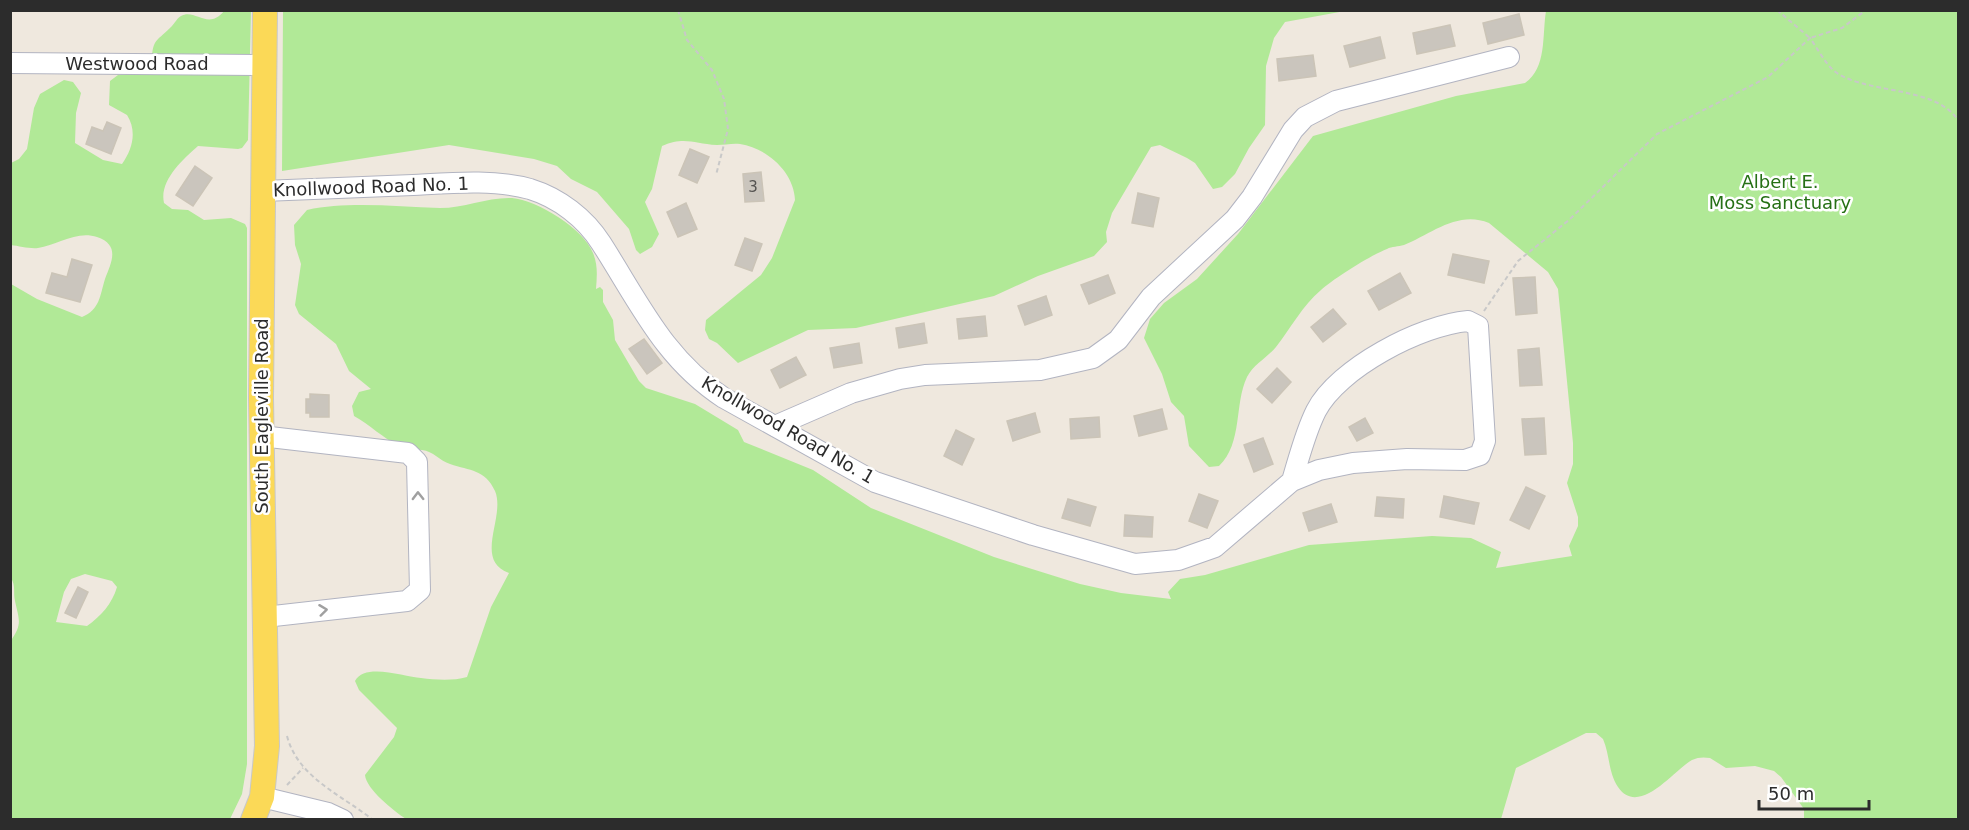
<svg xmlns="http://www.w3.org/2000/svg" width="1969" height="830" viewBox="0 0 1969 830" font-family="'DejaVu Sans',sans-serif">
<rect width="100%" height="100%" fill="#efe8de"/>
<!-- green -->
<g fill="#b1e997" fill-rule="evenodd">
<path d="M224,11h27l-3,129 -6,8 -4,1 -40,-3c-16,14 -39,35 -34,57l8,6 16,1 16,10 27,-2 14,6 2,4v536l-5,30 -12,25h-219l-1,-177c13,-18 9,-22 5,-41 -2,-9 1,-15 -4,-23v-294l26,15 45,18c18,-7 18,-22 23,-38 6,-16 16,-34 -8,-42 -20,-7 -40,8 -59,11 -8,1 -19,-2 -27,-3v-82l8,-4 8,-10 7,-41 6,-14 24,-14 9,2 8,11 -5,20 -1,30 28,17 19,4c11,-16 15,-33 5,-49l-18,-10 1,-24 8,-6 14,-1 20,-13c0,-23 6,-20 20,-35 2,-2 6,-9 9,-10 14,-8 27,15 43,-5zM85,574l27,7 5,6c-5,17 -16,29 -30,39l-31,-4 8,-30 7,-13z"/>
<path d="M283,11v-1l1062,1 -60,11 -11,16 -8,28 -1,59 -16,23 -14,26 -13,13 -9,2 -18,-26 -8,-5 -27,-13 -9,2 -39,66 -6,19 1,10 -13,14 -56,20 -44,20 -138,32 -48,2 -70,33 -21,-20 -8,-4 -4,-9 1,-10 55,-45 11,-17 23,-58c-1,-28 -28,-52 -55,-56 -7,-1 -16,1 -23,1 -23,-1 -32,-9 -55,1l-10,43 -7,13 14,32 -7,13 -12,7 -4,-4 -7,-21 -32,-37 -26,-13 -14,-13 -23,-7 -85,-14 -167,26z"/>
<path d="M1546,11h412v808h-154v-10l-23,-32 -7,-6 -19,-5 -29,2 -16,-10c-6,-1 -12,-1 -18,2 -17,9 -53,58 -74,27 -10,-15 -8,-32 -15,-48l-7,-6h-10l-70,35 -15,51h-1095c-12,-8 -40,-30 -41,-44l29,-38 3,-9 -38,-38 -4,-9c10,-19 50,-4 66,-3 15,2 32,3 46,-1l24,-70 18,-34c-36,-13 -3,-56 -14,-82 -10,-22 -25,-20 -45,-27 -10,-3 -17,-13 -28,-14 -9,-1 -15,0 -23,-4 -16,-8 -29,-21 -45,-30l-2,-10 7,-14 12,-3 -22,-18 -13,-27 -37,-30 -4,-9 6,-41 -6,-19 -1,-20 13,-15c42,-9 90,-3 133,-2 24,0 48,-11 72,-10 25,2 72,31 81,55 5,12 4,23 3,36l4,-2 3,3v12l10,18 2,20 24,41 7,7 49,16 43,26 6,12 69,28 58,38 123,49 86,27 41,9 50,6 -3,-7 12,-13 25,-4 104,-30 123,-9 39,2 30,14 -5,16 76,-12 -3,-10 9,-20v-9l-11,-34 6,-19v-21l-15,-154 -10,-17 -59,-49c-31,-13 -58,11 -85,22 -6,2 -12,1 -17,4 -16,6 -54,30 -66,41 -19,16 -30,38 -45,57 -9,11 -22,17 -29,30 -13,27 -4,66 -28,89l-10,1 -20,-21 -5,-30 -13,-14 -9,-28 -18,-36 6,-19 14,-16 33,-24 41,-45 75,-98 143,-40 69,-13c22,-15 17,-48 21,-72z"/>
</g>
<!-- building -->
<g fill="#cac5bd" stroke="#cbc4b7" stroke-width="1.5">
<polygon points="1519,14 1524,35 1488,44 1483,23"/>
<polygon points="1450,25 1455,46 1417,54 1413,33"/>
<polygon points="1380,37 1385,58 1350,67 1344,46"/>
<polygon points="1313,55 1316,76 1279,81 1277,59"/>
<polygon points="107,122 121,128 111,154 86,144 92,127 103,131"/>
<polygon points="690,149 709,157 697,183 679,175"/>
<polygon points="195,166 212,178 193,206 176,195"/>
<polygon points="761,172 764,201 745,202 743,174"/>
<polygon points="1138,193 1159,198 1153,227 1132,223"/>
<polygon points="686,203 697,229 678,237 667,212"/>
<polygon points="745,238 762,244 752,271 735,265"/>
<polygon points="1453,254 1489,261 1484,283 1448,275"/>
<polygon points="72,259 92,265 80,302 46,293 52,273 67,277"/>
<polygon points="1400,273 1411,293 1379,310 1368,291"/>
<polygon points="1108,275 1115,293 1089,304 1081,285"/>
<polygon points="1535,277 1537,313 1516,315 1513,278"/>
<polygon points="1046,296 1052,315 1025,325 1018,306"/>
<polygon points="1333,309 1346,324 1323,342 1311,327"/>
<polygon points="985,316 987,336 959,339 957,319"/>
<polygon points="924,323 927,343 899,348 896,328"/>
<polygon points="644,339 662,363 647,374 629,349"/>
<polygon points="859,343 862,363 834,368 830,348"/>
<polygon points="1539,348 1542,385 1520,386 1518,350"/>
<polygon points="796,357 806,375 780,388 771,370"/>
<polygon points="1277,368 1291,382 1272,403 1257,389"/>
<polygon points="310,394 329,395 329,417 310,417 310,413 306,413 306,399 310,399"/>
<polygon points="1162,409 1167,429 1139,436 1134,416"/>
<polygon points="1035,413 1040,432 1013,441 1007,421"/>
<polygon points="1099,417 1100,437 1071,439 1070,419"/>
<polygon points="1365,418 1373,433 1357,441 1349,427"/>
<polygon points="1544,418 1546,454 1525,455 1522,419"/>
<polygon points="956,430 974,439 962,465 944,456"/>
<polygon points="1263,438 1273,464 1254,472 1244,445"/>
<polygon points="1526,487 1545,496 1529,529 1510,520"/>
<polygon points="1199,494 1218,501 1207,528 1189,521"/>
<polygon points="1444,496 1479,503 1474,524 1440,517"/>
<polygon points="1377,497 1404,499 1403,518 1375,516"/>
<polygon points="1068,499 1096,507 1090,526 1062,518"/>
<polygon points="1331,504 1337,522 1309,531 1303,513"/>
<polygon points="1125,515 1153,517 1152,537 1124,536"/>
<polygon points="78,587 88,592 76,618 65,613"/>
</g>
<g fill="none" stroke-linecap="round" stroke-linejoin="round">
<defs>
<g id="minor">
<polyline points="10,63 264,65"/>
<path d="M263,191c50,-2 100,-4 150,-6 38,-2 80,-6 117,4 29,9 55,29 71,54 38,59 63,116 123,155l151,84 158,53 102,29 43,-4 37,-13 77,-66 27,-11 34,-7 54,-4 58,1 15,-5 5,-14 -7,-115 -10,-5c-47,4 -130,47 -152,90 -11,22 -17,47 -24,70"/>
<polyline points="775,426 851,393 900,379 925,375 1040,370 1093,358 1118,340 1151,297 1235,219 1252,197 1293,130 1305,117 1336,101 1509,57"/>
<polyline points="261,436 408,453 417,462 420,590 407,601 265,617"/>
<polyline points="262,797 328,813 343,820"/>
</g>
<polyline id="major" points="253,820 262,797 267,746 261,398 265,10"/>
</defs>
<!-- minor casing -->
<use href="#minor" stroke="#b2b4c1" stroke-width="22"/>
<!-- major casing -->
<use href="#major" stroke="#c8c8c8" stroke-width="26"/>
<!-- path -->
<g stroke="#c8c8c8" stroke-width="2" stroke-dasharray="4.5 3" stroke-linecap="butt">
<polyline points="678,10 687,40 712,70 724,99 728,129 716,175"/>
<polyline points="1777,10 1810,38 1842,28 1866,10"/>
<path d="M1484,311l34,-50 51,-41 88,-86 111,-57 42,-39c7,10 14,23 22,31 28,26 102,15 126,51"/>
<path d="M287,736c11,42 55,59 86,84"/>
<polyline points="287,785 303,768"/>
</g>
<!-- minor -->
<use href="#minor" stroke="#fff" stroke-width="20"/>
<!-- major -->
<use href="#major" stroke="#fbd957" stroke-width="24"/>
</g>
<!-- one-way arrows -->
<defs><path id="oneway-chevron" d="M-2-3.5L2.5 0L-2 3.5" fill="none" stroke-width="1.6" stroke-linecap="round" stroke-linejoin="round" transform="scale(1.5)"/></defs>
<g stroke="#a0a0a0">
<use href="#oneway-chevron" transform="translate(418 496) rotate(-91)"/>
<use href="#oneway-chevron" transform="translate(323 610) rotate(-7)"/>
</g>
<g text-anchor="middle" stroke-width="5" stroke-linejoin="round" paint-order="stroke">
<!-- number labels -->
<g font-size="15" fill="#545250">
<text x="753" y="192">3</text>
</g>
<!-- street labels -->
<g font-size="18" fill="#2c2c2c" stroke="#fff">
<text x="137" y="70">Westwood Road</text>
<text transform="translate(371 187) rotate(-2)" y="6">Knollwood Road No. 1</text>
<text transform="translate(262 416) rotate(-90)" y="6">South Eagleville Road</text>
<text transform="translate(788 430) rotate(30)" y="6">Knollwood Road No. 1</text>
</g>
<!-- park labels -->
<g font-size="18" fill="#267015" stroke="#fff">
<text x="1780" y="188">Albert E.<tspan x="1780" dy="21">Moss Sanctuary</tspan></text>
</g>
</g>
<!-- border -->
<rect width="1969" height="830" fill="none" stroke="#2c2c2c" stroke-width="24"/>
<!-- scale -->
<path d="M1759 800v9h110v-9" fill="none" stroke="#2c2c2c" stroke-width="3"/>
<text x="1768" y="800" font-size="18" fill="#2c2c2c" stroke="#ffffff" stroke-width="4.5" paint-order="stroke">50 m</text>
</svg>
